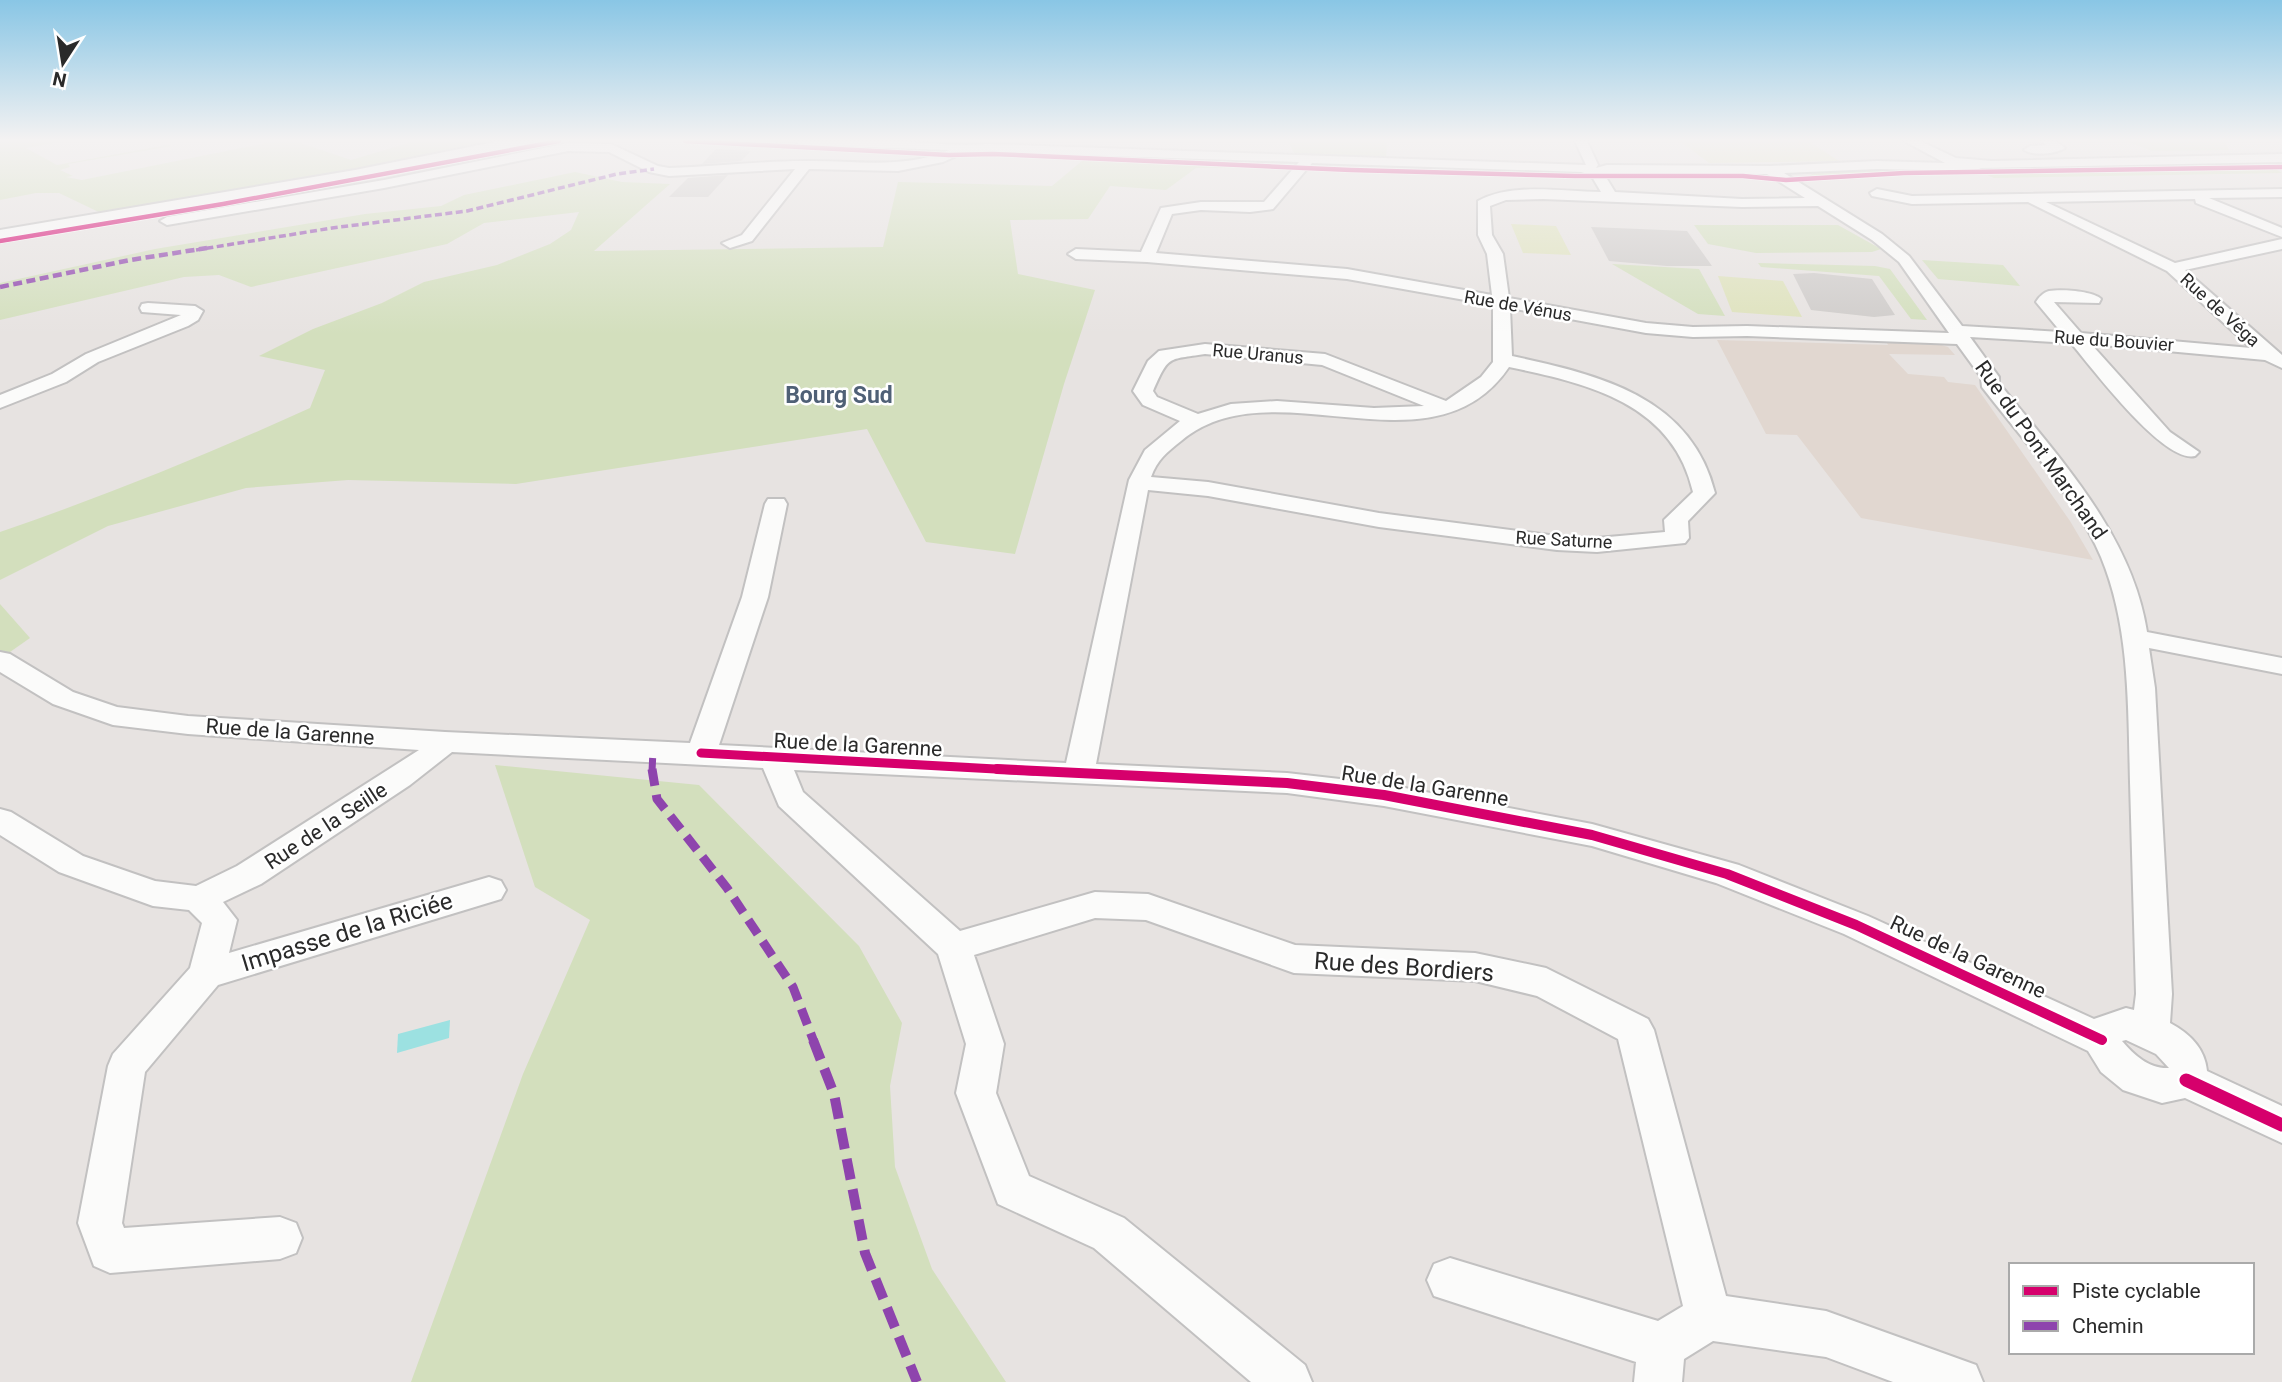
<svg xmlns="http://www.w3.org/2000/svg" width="2282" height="1382" font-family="Roboto,sans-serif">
<rect width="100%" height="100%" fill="#e7e3e1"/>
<!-- education -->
<path fill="#e1d7d0" d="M1717 340 1888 345 1886 341 1931 342 1948 347 1955 355 1889 354 1908 374 1944 377 1948 382 1975 385 2070 521 2093 560 1861 518 1797 435 1766 434Z"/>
<!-- green -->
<g fill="#d3dfbd">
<path d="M0 141H65L26 148 57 165 167 145 172 146 68 164 70 167 60 170 73 176 66 177 82 180 276 141H295L351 160 415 141H488L370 166 105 215 59 193H36L0 200Z"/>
<path d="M1288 141H1387L1386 159 1295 155Z"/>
<path d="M2126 141H2225L2229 150 2152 151Z"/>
<path d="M1083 160 1267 167 1196 168 1166 190 1110 186 1088 219 1010 220 1018 274 1095 290 1064 384 1015 554 926 542 867 429 516 484 348 480 246 488 108 526 0 580V532C105 496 209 454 310 408L325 370 259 356 313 329 382 303 424 282 497 265 550 244 571 230 579 212 484 223 447 244 251 287 219 275 184 277 0 320V283L155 249 365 214 441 206 464 195 575 172 622 182 670 184 594 251 883 247 898 182 1052 186Z"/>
<path d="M2213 163 2223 167 2009 171 2001 167Z"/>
<path d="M1935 168 1943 172 1806 178 1815 172 1813 170Z"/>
<path d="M2274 168 2282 173 1994 178 1987 175Z"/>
<path d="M1694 225H1838L1881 249 1872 252 1756 253 1708 244Z"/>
<path d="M1922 260 2003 265 2020 286 1938 279Z"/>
<path d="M1758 263 1875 266 1890 269 1927 320 1911 319 1879 276 1761 267Z"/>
<path d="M1612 264 1699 269 1725 316 1698 314Z"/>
<path d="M0 604 30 638 0 659Z"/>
<path d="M495 765 699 785 859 946 902 1023 890 1086 895 1167 932 1269 1006 1382H411L523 1074 590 920 535 887Z"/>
</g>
<!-- pitch -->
<g fill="#dee2bc">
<path d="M1680 141H1808L1839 161 1709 163Z"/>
<path d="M1511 224 1556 226 1571 255 1523 253Z"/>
<path d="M1718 276 1783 281 1802 317 1732 312Z"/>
</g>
<!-- water -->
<path fill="#9ce1e1" d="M450 1020 449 1038 397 1053 398 1034Z"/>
<!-- building -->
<g fill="#cfccca">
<path d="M716 149 751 151 741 161 702 164Z"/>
<path d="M728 175 708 197H669L688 178Z"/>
<path d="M1591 227 1687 231 1712 266H1667L1609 261Z"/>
<path d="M1814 273 1872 279 1895 315 1874 317 1811 310 1793 274Z"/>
</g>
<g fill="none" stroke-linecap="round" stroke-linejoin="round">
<!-- street casing -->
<g stroke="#c2c1c1" stroke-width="4">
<g id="street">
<path d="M794 141C833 141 872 140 910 142 937 143 961 147 987 144L1586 165 1575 141H1587L1598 165 1596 168 1607 165 1770 166 1877 161 1945 163 1904 141H1920L1956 158 1992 161 2282 154V162L1981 168 1975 171 1877 169 1784 173 1882 234 1909 256 1962 326 2061 332 2036 302C2039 297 2043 293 2049 291 2062 289 2093 291 2101 299L2099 303 2054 302 2081 333 2251 348 2167 271 2028 202 1912 204 1872 196 1870 193 1877 189 1912 196 2282 189V197L2209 198 2282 228V237L2196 203 2195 199 2046 202 2175 263 2282 239V249L2185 270 2282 355V368L2265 360 2091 344 2170 432 2199 452 2195 456C2164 464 2092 368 2071 343L1970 337 1999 377V383C2058 457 2132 534 2147 632L2282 658V674L2149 648 2155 688 2172 994 2170 1023C2189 1033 2205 1048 2207 1071L2282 1106V1143L2185 1098 2162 1103 2123 1090 2101 1072 2088 1051 1844 934 1716 883 1592 846 1384 806 1287 793 794 770 803 792 960 931 1095 892 1148 894 1295 945 1475 953 1546 968 1648 1019 1654 1030 1726 1296 1826 1311 1976 1365 1983 1382H1893L1826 1357 1713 1341 1684 1359 1682 1382H1634L1636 1362 1434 1296 1427 1280 1434 1264 1450 1258 1658 1321 1683 1306 1618 1039 1537 996 1475 981 1294 973 1146 920 1095 918 974 955 1004 1044 996 1093 1029 1176 1124 1218 1305 1365 1312 1382H1251L1094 1248 998 1204 956 1093 966 1044 938 954 779 806 763 768 452 752 410 785 261 884 223 902 237 920 229 953 489 877 501 881 506 890 501 899 218 985 145 1072 122 1223 124 1228 280 1217 296 1223 302 1238 296 1253 280 1259 110 1273 94 1266 78 1223 108 1066 113 1054 190 968 202 923 189 910 153 906 59 872 0 835V809L11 812 83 856 155 881 196 886 237 866 419 750 188 734 113 725 53 704 0 672V652L10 654 73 692 117 707 188 716 445 732 690 743 742 597 765 504 768 499H784L787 504 768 597 719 745 1066 763 1129 480 1145 450 1180 421 1143 405 1133 391 1148 361 1159 351 1205 344 1325 354 1446 401 1481 377 1493 362V305L1347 279 1147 262 1076 259 1068 254 1076 249 1141 252 1161 208 1201 202H1264L1299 162 987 152 961 154 943 162 898 171 809 169 752 241 730 248 722 243 742 235 795 169 669 176 649 172 609 152 568 151 384 188 167 225 160 221 167 217 384 180 568 143 611 144 658 166 669 168C714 167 759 161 805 161 854 160 902 170 949 150L800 145ZM1312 163 1581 172 1591 175 1601 192C1562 192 1513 182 1478 201V235L1487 254 1492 295 1347 269 1156 253 1172 214 1201 210 1250 212 1273 209ZM1607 173 1767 174 1805 198 1742 199 1615 192 1604 174ZM1543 199 1742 207 1818 206 1872 240 1899 262 1949 333 1747 326 1693 327 1646 323 1509 298 1503 254 1492 235 1490 206 1506 200ZM1510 308 1646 333 1693 337 1747 336 1957 344 1981 377 1982 387C2022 439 2075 496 2101 557 2130 627 2128 706 2130 782 2132 852 2134 923 2136 994L2134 1010 2126 1008 2094 1019 1868 916 1739 865 1592 824 1384 784 1287 773 1096 764 1148 490 1208 496 1379 527 1557 550 1597 552 1685 543 1689 538 1688 521 1715 493C1691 396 1599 375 1512 356ZM1205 354 1322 365 1424 406 1374 408 1277 401 1231 404 1198 414 1157 397 1153 391C1169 355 1167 360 1205 354ZM1509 367C1587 383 1673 403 1693 492L1664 520 1665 532 1597 538 1557 536 1379 513 1208 482 1151 477C1157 460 1167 452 1181 441 1273 363 1432 481 1509 367ZM2126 1040 2156 1054 2169 1068C2149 1069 2134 1055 2122 1041Z"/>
<path d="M2041 141H2056L2065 148C2056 154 2033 156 2024 150L2030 146 2046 145Z"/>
<path d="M148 303 195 306 203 311 198 320 188 326 98 362 66 382 0 408V395L52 374 86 354 181 315 142 312 140 308 142 304Z"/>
</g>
</g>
<!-- secondary casing -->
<g stroke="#c2c1c1" stroke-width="4">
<path id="secondary" d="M499 141H532L524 146 355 180 0 242V230L355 170Z"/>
</g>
<!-- street -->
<use href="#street" fill="#fbfbfa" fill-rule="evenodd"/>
<!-- secondary -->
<use href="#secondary" fill="#fbfbfa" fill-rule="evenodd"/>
<!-- quiet-far4 -->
<path stroke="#8e44ad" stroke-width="3.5" stroke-dasharray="7 3.5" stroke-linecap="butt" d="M196 250 332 228 467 211 617 174 654 169"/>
<!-- quiet-far3 -->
<path stroke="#8e44ad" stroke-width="4.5" stroke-dasharray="9 4.5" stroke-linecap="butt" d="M0 287 130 260 207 248"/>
<!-- quiet-far2 -->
<path stroke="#8e44ad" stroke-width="7" stroke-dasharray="13 7" stroke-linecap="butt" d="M652 771 653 751"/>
<!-- quiet-far1 -->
<path stroke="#8e44ad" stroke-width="9" stroke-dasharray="17 9" stroke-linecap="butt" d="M652 769 657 799 727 888 793 987 814 1042"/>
<!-- quiet -->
<path stroke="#8e44ad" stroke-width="10" stroke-dasharray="21 10" stroke-linecap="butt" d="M813 1040 834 1094 865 1253 917 1382"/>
<!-- cycleway-far3 casing -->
<g stroke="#fff" stroke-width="6">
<g id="cycleway-far3">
<path d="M685 141 949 155 993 154 1351 170 1575 176H1743L1786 180 1904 173 2282 167"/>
<path d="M0 241 223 204 559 141"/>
</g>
</g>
<!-- cycleway-far2 casing -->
<g stroke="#fff" stroke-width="13">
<path id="cycleway-far2" d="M701 753 1034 771"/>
</g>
<!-- cycleway-far1 casing -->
<g stroke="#fff" stroke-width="15">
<path id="cycleway-far1" d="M997 769 1287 783 1384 795 1592 835 1727 874 1856 925 2102 1040"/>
</g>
<!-- cycleway casing -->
<g stroke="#fff" stroke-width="18">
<path id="cycleway" d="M2186 1080 2282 1125"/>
</g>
<!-- cycleway-far3 -->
<use href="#cycleway-far3" stroke="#d6006c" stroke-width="4.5"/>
<!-- cycleway-far2 -->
<use href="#cycleway-far2" stroke="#d6006c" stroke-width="9"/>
<!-- cycleway-far1 -->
<use href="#cycleway-far1" stroke="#d6006c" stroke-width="10"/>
<!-- cycleway -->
<use href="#cycleway" stroke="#d6006c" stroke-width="13"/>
</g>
<!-- sky -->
<linearGradient id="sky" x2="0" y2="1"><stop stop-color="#89c6e5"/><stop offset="0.42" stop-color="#f4f2f2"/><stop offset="1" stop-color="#f4f2f2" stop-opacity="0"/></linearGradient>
<rect width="2282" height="334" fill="url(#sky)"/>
<g text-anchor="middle" stroke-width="5" stroke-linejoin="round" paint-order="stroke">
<!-- far-street labels -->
<g font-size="18" fill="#2a2a2a" stroke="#fff">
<text transform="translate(1518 306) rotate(10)" y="6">Rue de Vénus</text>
<text transform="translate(2220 310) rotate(42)" y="6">Rue de Véga</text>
<text transform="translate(2114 341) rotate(4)" y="6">Rue du Bouvier</text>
<text transform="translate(1258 354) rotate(5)" y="6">Rue Uranus</text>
<text transform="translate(1564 540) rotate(3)" y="6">Rue Saturne</text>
</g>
<!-- street labels -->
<g font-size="21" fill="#2a2a2a" stroke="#fff">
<text transform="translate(2041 450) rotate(55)" y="7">Rue du Pont Marchand</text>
<text transform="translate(290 732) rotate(4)" y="7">Rue de la Garenne</text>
<text transform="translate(858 745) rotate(3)" y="7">Rue de la Garenne</text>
<text transform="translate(1425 786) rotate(9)" y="7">Rue de la Garenne</text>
<text transform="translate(326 826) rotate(-33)" y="7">Rue de la Seille</text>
<text transform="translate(1968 957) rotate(25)" y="7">Rue de la Garenne</text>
</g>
<!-- far-district labels -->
<g font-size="23" font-weight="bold" fill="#4f6076" stroke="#fff">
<text x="839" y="403">Bourg Sud</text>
</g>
<!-- near-street labels -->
<g font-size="24" fill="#2a2a2a" stroke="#fff">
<text transform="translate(347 932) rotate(-17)" y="8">Impasse de la Riciée</text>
<text transform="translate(1404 967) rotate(4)" y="8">Rue des Bordiers</text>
</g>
</g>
<!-- legend -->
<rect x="2009" y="1263" width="245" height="91" fill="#ffffff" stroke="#aaaaaa" stroke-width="2"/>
<rect x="2023" y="1286" width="35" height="10" fill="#d6006c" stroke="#aaaaaa" stroke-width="2"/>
<text x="2072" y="1298" font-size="21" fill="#2a2a2a">Piste cyclable</text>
<rect x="2023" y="1321" width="35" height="10" fill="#8e44ad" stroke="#aaaaaa" stroke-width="2"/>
<text x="2072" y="1333" font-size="21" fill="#2a2a2a">Chemin</text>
<!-- north arrow -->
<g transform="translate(63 63) rotate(192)" stroke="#ffffff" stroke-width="5" paint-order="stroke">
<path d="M0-5L12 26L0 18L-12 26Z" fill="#2a2a2a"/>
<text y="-10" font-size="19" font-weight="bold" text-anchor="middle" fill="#2a2a2a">N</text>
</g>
</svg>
